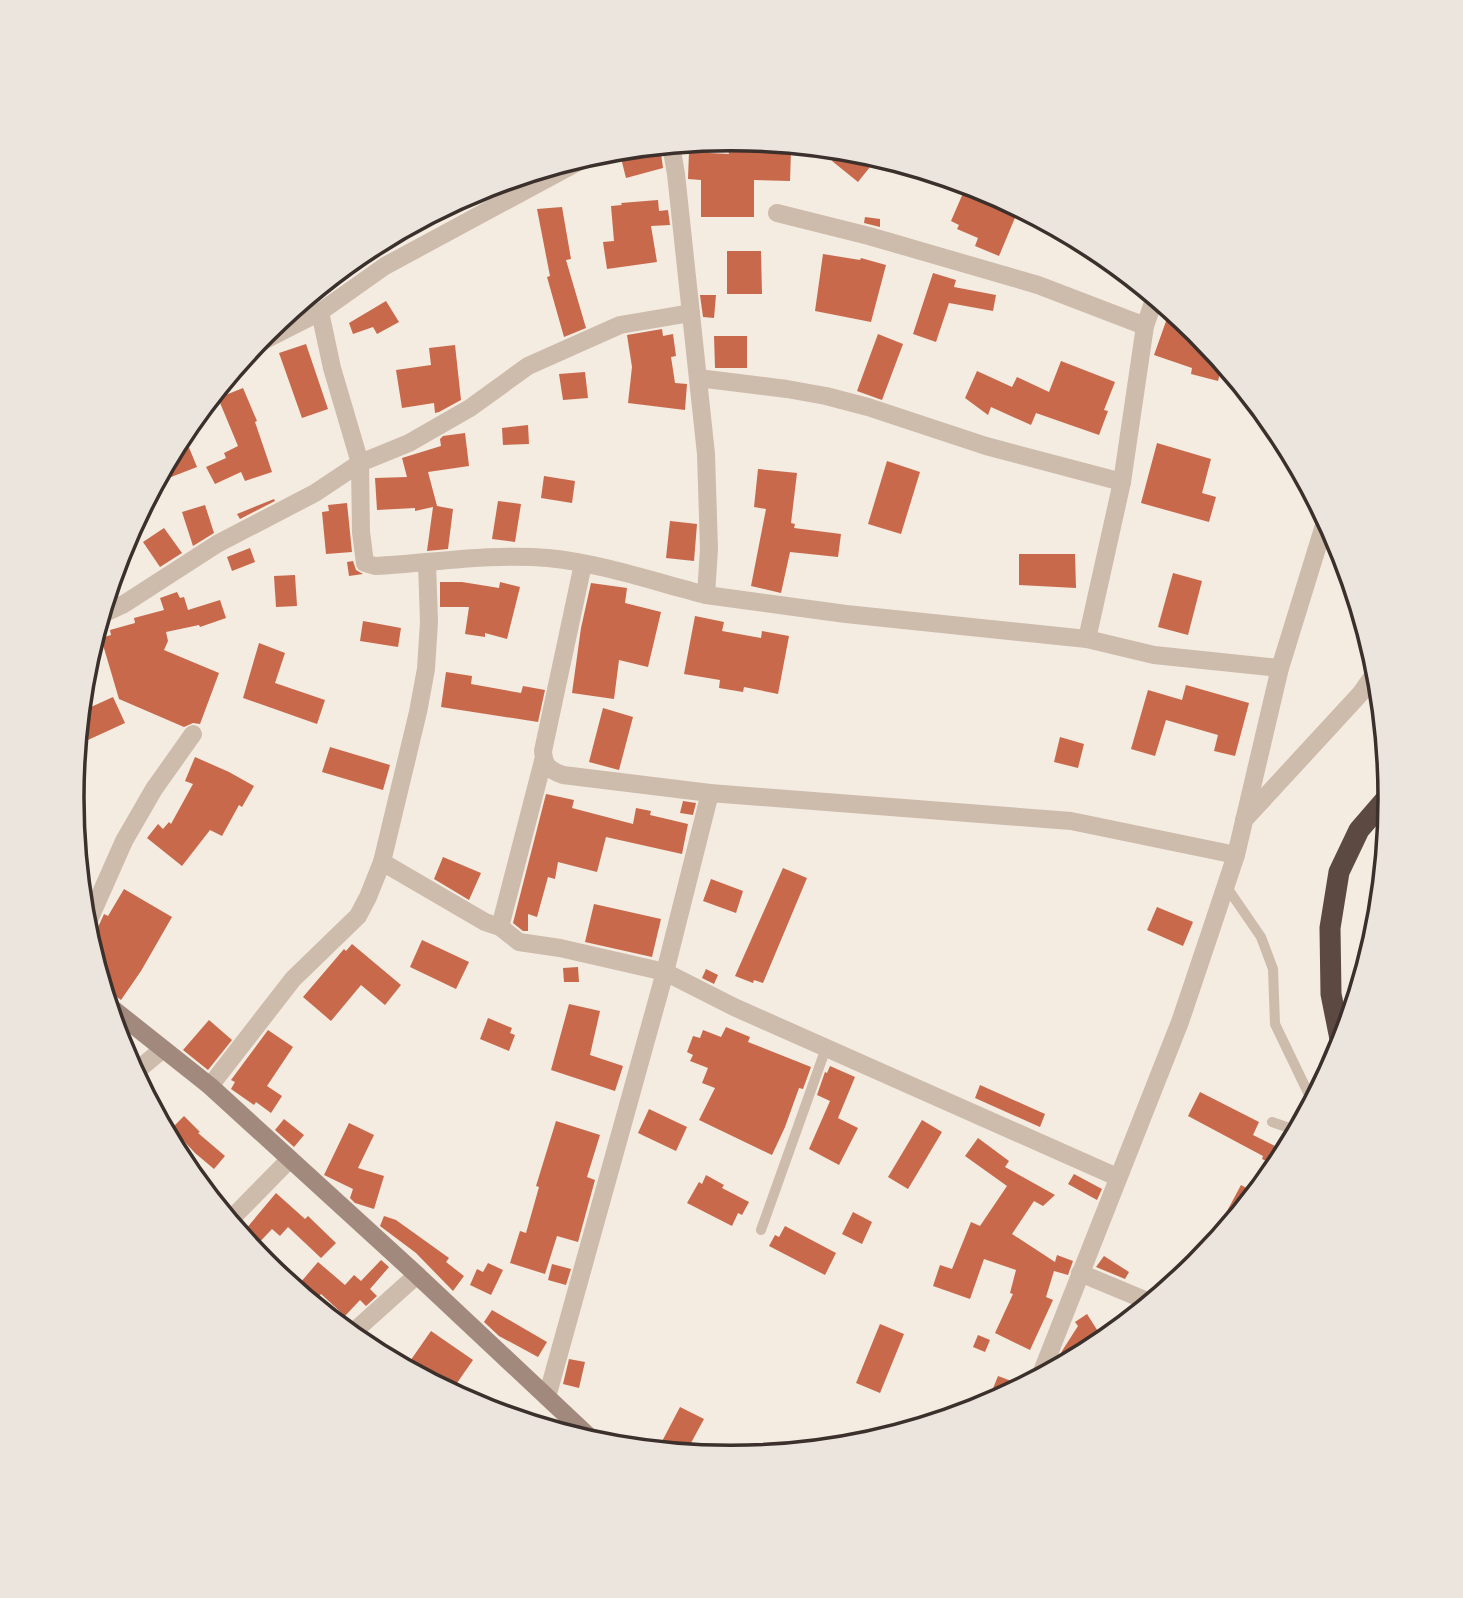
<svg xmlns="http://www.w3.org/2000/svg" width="1463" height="1598" font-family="'Open Sans',sans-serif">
<rect width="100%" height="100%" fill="#f4ebe1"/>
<!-- building -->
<g fill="#c8694b">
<path d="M660 146 663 168 626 178 619 150Z"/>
<path d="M728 150 791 151 790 181 754 180V217H701V180L688 179 689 152 729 154Z"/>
<path d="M841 150 861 152 878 157 858 182 832 161Z"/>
<path d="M967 184 984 190 1019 208 999 256 975 246 978 238 957 229 959 225 951 221Z"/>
<path d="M658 200 659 211 668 210 670 225 651 226 657 262 607 269 603 242 614 241 611 206 622 205 621 203Z"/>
<path d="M562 207 571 259 566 260 586 328 564 337 547 277 550 276 537 209Z"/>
<path d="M865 217 880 219V227L864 223Z"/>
<path d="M727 251H761L762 294H727Z"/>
<path d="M823 254 860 260 861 258 886 265 871 322 815 311Z"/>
<path d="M933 273 956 280 954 287 996 295 993 311 949 303 936 342 913 334Z"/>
<path d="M700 295H716L714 318 703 317Z"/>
<path d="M307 298 310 304 282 319 306 299Z"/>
<path d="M386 301 399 322 377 334 373 327 353 334 349 323Z"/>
<path d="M1170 310 1198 333 1223 362 1218 381 1191 374 1192 368 1154 355Z"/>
<path d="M662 329 663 336 673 334 676 356 671 357 675 383 687 384 685 410 628 403 632 367 627 335Z"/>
<path d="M878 334 903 344 882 400 857 391Z"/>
<path d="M714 336H747V368H715Z"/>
<path d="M306 344 328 409 302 418 279 353Z"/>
<path d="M455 345 461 400 439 412 435 413 434 403 402 408 396 370 431 365 429 348Z"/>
<path d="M1061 361 1115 382 1104 410 1108 411 1099 435 1036 413 1031 425 991 407 988 415 965 398 977 371 1012 387 1017 377 1049 392Z"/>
<path d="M585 372 588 398 563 400 559 374Z"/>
<path d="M243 388 257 421 255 422 272 472 245 481 241 472 215 484 206 467 226 458 224 453 238 446 218 398Z"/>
<path d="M528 425 529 444 503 445 502 428Z"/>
<path d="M183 433 197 467 166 479 162 471Z"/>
<path d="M465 433 469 466 428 472 437 506 453 509 448 549 427 551 433 507 415 511V508L377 510 375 478 407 477 402 458 441 446 440 439 443 436Z"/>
<path d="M1157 443 1211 459 1202 493 1216 497 1209 522 1141 503Z"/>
<path d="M887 461 920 472 901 534 868 524Z"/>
<path d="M758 469 797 473 791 523 795 524 794 528 841 534 838 557 790 552 781 593 751 586 766 509 754 507Z"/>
<path d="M544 476 575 481 572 503 541 498Z"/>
<path d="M274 499 275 501 240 519 237 514Z"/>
<path d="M498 501 521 504 515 542 492 539Z"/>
<path d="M347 503 352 552 326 554 322 512 329 511 328 505Z"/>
<path d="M205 505 214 533 193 546 182 512Z"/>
<path d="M670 521 697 524 694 561 666 558Z"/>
<path d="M164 528 182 553 160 567 143 542Z"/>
<path d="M250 548 255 562 232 571 227 557Z"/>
<path d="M1019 554H1075L1076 588 1019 585Z"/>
<path d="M353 561 356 570 363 574 349 576 347 562Z"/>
<path d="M1173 573 1202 581 1188 635 1158 627Z"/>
<path d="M295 575 297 606 276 607 274 576Z"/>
<path d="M440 582H462L499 588 500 582 520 587 507 639 485 633V637L465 634 469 607H440Z"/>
<path d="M591 583 627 588 625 603 661 612 648 667 619 660 614 699 572 693 581 628Z"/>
<path d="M177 592 180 598 184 597 188 610 220 600 226 618 200 627 199 625 166 632 168 641 164 650 219 673 200 724 193 723 184 727 119 699 101 638 111 635 110 630 135 623 134 618 164 610 160 598Z"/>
<path d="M695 616 724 622 722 631 761 638 762 631 789 636 778 694 744 687 743 692 719 688 720 680 684 674Z"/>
<path d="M363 621 401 628 398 647 360 641Z"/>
<path d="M259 643 285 653 275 683 325 700 317 724 243 698Z"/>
<path d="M446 672 472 676 471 684 521 693 523 686 545 690 538 722 441 707Z"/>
<path d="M1186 685 1249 703 1235 756 1214 751 1218 735 1166 720 1155 756 1131 749 1148 690 1182 700Z"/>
<path d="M113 697 125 723 77 745 80 712Z"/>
<path d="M603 708 633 717 619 770 589 762Z"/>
<path d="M1060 737 1084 744 1078 768 1054 762Z"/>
<path d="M330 747 390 765 383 790 322 772Z"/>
<path d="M195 757 229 772 254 786 242 807 239 805 222 836 210 830 182 866 147 838 158 824 163 829 169 822 171 824 193 784 185 781Z"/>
<path d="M546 794 574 800 572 808 633 824 636 808 651 811 650 815 688 824 682 854 606 837 597 872 558 862 555 879 548 877 537 917 528 914V931H523L513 923Z"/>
<path d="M683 801 696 803 693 815 680 813Z"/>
<path d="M443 857 481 873 469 900 434 879Z"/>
<path d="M783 868 807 878 763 983 754 980 753 983 735 976Z"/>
<path d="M711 879 743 891 736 913 703 901Z"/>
<path d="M124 889 172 917 141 971 121 1000 102 986 88 940 95 934 104 914 108 916Z"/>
<path d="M594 904 661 919 652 957 585 942Z"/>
<path d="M1157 907 1193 922 1183 946 1147 930Z"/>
<path d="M422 940 469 962 456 989 410 967Z"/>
<path d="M352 944 401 985 385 1005 361 985 331 1021 303 997 344 949 346 951Z"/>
<path d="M578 967 579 982H564L563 968Z"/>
<path d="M706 969 718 975 714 984 702 978Z"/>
<path d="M569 1004 600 1011 590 1055 623 1066 615 1091 551 1070Z"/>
<path d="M488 1018 512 1028 510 1033 515 1035 509 1051 480 1039Z"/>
<path d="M209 1020 232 1040 208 1070 183 1050Z"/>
<path d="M726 1027 750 1037 748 1042 811 1067 803 1089 799 1088 785 1127 772 1155 699 1120 715 1088 702 1083 708 1068 690 1061 693 1055 687 1052 693 1036 700 1038 703 1030 721 1037Z"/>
<path d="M268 1030 293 1047 267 1086 282 1096 271 1113 256 1102 254 1105 231 1089 235 1082 231 1080Z"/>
<path d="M830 1066 855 1077 838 1118 858 1128 839 1165 809 1149 830 1101 817 1095 825 1072 827 1073Z"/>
<path d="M980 1085 1045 1114 1040 1127 975 1098Z"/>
<path d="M1200 1092 1259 1122 1253 1135 1287 1152 1279 1167 1262 1159 1263 1156 1188 1116Z"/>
<path d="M649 1109 687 1127 676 1151 638 1133Z"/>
<path d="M184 1116 200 1132 198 1133 225 1156 214 1169 195 1153 172 1128Z"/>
<path d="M284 1119 304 1135 294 1147 275 1130Z"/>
<path d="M922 1120 942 1132 908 1189 888 1177Z"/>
<path d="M556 1121 600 1135 587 1177 595 1180 578 1242 557 1236 545 1274 510 1263 520 1231 526 1233 539 1187 536 1186Z"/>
<path d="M349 1123 374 1135 358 1168 384 1176 374 1209 355 1203 350 1198 353 1189 324 1175Z"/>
<path d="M978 1138 1009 1161 1005 1167 1055 1195 1043 1206 1034 1201 1012 1234 1055 1262 1057 1255 1073 1261 1068 1275 1054 1271 1046 1297 1053 1300 1030 1350 995 1333 1013 1294 1010 1293 1016 1270 984 1259 970 1299 933 1286 940 1265 952 1269 971 1222 980 1226 1007 1186 965 1156Z"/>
<path d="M1074 1174 1102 1189 1097 1200 1068 1184Z"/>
<path d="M706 1175 724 1185 722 1188 749 1202 742 1215 738 1213 732 1226 687 1203 699 1182 702 1184Z"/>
<path d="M1241 1185 1257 1194 1237 1218 1226 1213Z"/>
<path d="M276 1193 305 1219 308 1216 336 1243 321 1258 288 1227 280 1236 272 1229 252 1250 240 1236Z"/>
<path d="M853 1212 872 1222 862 1244 842 1234Z"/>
<path d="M384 1216 396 1220 449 1258 446 1262 464 1276 453 1291 416 1253 380 1226Z"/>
<path d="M785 1226 836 1253 825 1275 769 1246 775 1235 779 1237Z"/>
<path d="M1104 1256 1129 1272 1125 1279 1096 1267Z"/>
<path d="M381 1260 389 1267 370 1289 377 1296 366 1306 360 1300 345 1316 321 1294 312 1304 294 1290 318 1262 345 1285 354 1275 361 1281Z"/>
<path d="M488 1263 503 1270 491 1295 470 1285 477 1269 483 1272Z"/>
<path d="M552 1264 571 1269 566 1285 548 1280Z"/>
<path d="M492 1310 547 1342 538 1357 499 1336 484 1322Z"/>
<path d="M1087 1314 1099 1333 1083 1343 1090 1347 1086 1354 1054 1371 1062 1351 1078 1326 1075 1322Z"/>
<path d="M880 1324 904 1334 880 1393 856 1383Z"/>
<path d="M431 1331 473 1360 450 1393 408 1364Z"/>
<path d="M978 1335 990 1340 985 1352 973 1347Z"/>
<path d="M569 1359 585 1362 579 1388 563 1384Z"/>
<path d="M998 1376 1014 1382 1009 1395 985 1408Z"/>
<path d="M680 1407 704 1419 685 1454 657 1451Z"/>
</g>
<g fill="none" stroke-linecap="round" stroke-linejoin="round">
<!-- lane -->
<g stroke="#cdbbac" stroke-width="10">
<path d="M1226 886 1261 937 1273 969 1275 1024 1313 1103"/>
<path d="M1272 1122 1298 1131"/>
<path d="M761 1230 826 1048"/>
</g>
<!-- street -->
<g stroke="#cdbbac" stroke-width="18">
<path d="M671 145 676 174 706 454 709 549 706 595 846 614 1087 639 1154 655 1280 668"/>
<path d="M777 213 869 236 1038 285 1145 326"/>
<path d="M320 312 332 368 360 463 361 532 365 563 375 566C432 563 491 553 548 558 600 563 655 582 706 595"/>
<path d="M255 345 320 312 385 266 589 156"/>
<path d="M698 378 787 389 826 396 868 407 986 446 1122 482"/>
<path d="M583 564 543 751C544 766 549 770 563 775L710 793"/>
<path d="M103 610 109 611 124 604 217 544 315 493 360 463 409 443 470 408 528 366 620 325 691 313"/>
<path d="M1087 639 1122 482 1145 326 1155 297"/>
<path d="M1244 820 1361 693 1378 669"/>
<path d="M382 862 485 922 500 927 519 942 560 948 665 972 734 1007 1117 1177"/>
<path d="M500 927 543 761"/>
<path d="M85 929 124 841 154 789 193 734"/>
<path d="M134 1073 163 1049"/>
<path d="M210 1086 293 979 358 916 368 897 382 862 418 712 426 669 429 622 427 563"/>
<path d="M229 1221 290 1159"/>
<path d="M1080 1273 1152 1303"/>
<path d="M350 1335 417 1275"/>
<path d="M1039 1379 1180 1022 1210 933 1236 855 1280 668 1326 519"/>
<path d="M547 1397 665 972 710 793 1071 821 1236 855"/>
</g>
<!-- secondary -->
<path stroke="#a18a7d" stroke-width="18" d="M108 1005 210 1086 417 1275 598 1445"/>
<!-- highway -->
<path stroke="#5c4a42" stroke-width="21" d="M1342 1049 1331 994 1330 928 1339 872 1359 830 1391 793"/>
</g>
<!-- crop -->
<path d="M0 0H1463V1598H0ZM84 798a647 647 0 1 1 1294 0a647 647 0 1 1-1294 0Z" fill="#ece5de" fill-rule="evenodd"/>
<path fill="none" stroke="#3b302b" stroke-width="3.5" d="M84 798a647 647 0 1 1 1294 0a647 647 0 1 1-1294 0Z"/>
</svg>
